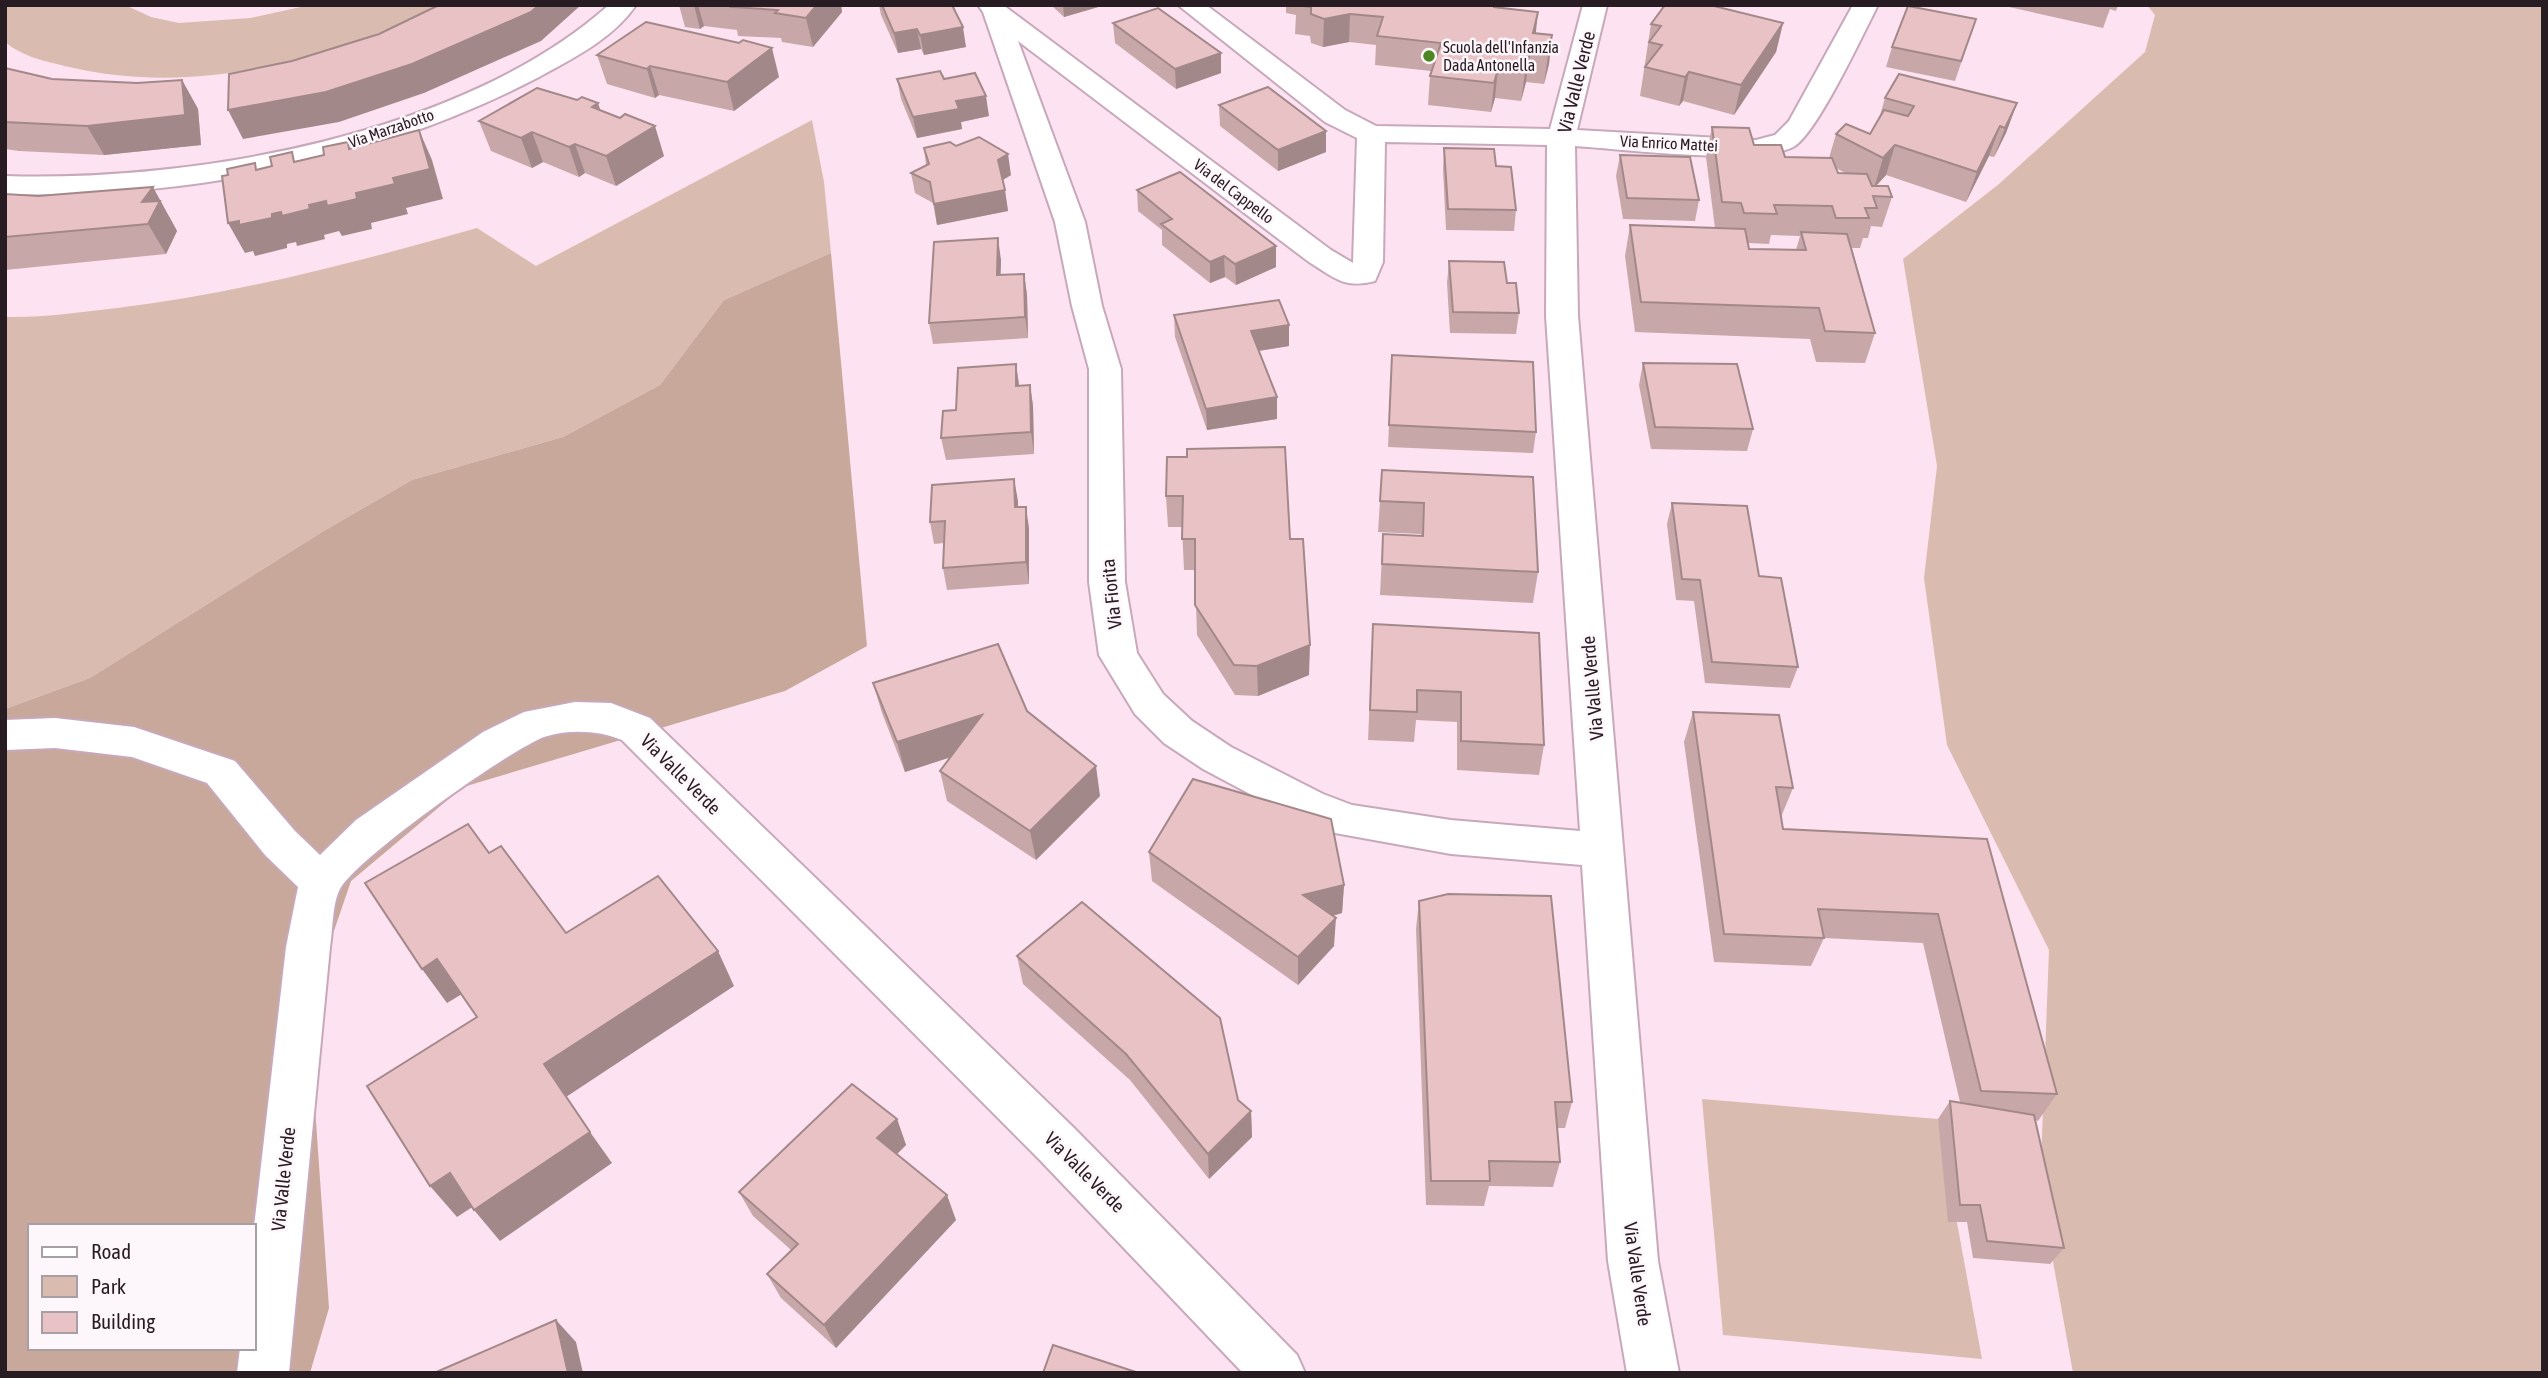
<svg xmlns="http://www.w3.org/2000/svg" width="2548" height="1378" font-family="'Asap Condensed',sans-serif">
<rect width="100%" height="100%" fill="#fde2f2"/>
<!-- green -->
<g fill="#dabbaf">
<path d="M5 5H125L151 17 179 23 250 18 310 5H443C327 60 198 97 69 67 45 61 25 58 5 42Z"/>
<path d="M2147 5H2543V1373H2073L2040 1189 2049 950 1947 745 1924 578 1937 466 1903 259 1999 184 2145 52 2155 15Z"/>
<path d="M812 120 824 182 831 253 724 300 660 385 563 437 412 480 322 532 90 678 5 709V317C43 318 80 312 117 308 240 293 358 262 477 228L536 266Z"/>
<path d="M1702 1099 1938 1119 1982 1359 1723 1335Z"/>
</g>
<!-- forest -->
<path fill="#c7a89b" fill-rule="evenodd" d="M831 253 867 646 785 691 463 787 351 881 308 1007 329 1308 310 1373H5V709L90 678 322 532 412 480 563 437 660 385 724 300ZM30 1226H254V1348H30Z"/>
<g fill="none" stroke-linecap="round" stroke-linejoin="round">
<!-- minor casing -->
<g stroke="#c8a8bb" stroke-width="4">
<g id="minor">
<path d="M609 5H636C614 38 572 59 539 77 376 162 188 199 5 194V176C195 182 463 135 609 5Z"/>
<path d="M978 5H1003L1331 250 1353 263 1357 138 1325 122 1178 5H1206L1345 110 1376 126 1550 129 1583 5H1607L1577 130 1756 140 1775 135 1789 121 1853 5H1878C1864 32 1816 136 1793 147 1756 166 1622 149 1575 146L1578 316 1658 1261 1679 1373H1627L1608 1261 1582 865 1451 854 1335 833 1295 818 1203 769 1164 743 1135 714 1099 655 1089 582V369L1072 306 1055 222 983 12ZM1018 41 1309 262C1335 278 1344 289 1375 281L1383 262 1385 142 1547 145 1546 316 1580 831 1451 820 1352 805 1323 794 1231 747 1192 721 1163 694 1137 653 1125 582 1121 369 1102 306 1085 222Z"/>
<path d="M575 702 611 703 650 718 1074 1128 1297 1355 1305 1373H1243L1040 1160 622 740C599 730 568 729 544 737 508 751 357 858 340 889 332 904 333 931 330 947L289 1373H237L240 1348H254V1227L286 947 298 887 265 855 207 783 132 757 55 748 5 750V720L55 718 134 727 235 761 295 831 320 855 356 820 483 732 524 712Z"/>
</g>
</g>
<!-- minor -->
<use href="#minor" fill="#fff" fill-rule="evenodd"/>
</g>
<!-- wall -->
<g fill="#c8a7a9" fill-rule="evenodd">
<path d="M679 5H841L842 12 813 47 782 42 781 38 738 36 737 30 704 26 700 29 685 27Z"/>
<path d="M879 5H952L966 47 924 55 921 49 898 53 881 15Z"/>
<path d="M1051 5H1105L1064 17Z"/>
<path d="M1286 5H1497V8L1536 33 1552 35 1549 64 1544 84 1526 82 1521 101 1495 98 1491 112 1428 105 1430 76 1431 71 1375 65 1376 45 1349 42 1323 47 1311 43 1310 36 1295 34 1296 15 1286 13Z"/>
<path d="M2000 5H2118L2116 11 2110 9 2103 28Z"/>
<path d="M1976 19 1955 81 1886 67 1892 47Z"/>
<path d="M1113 23 1221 73 1176 89 1115 43Z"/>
<path d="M1783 23 1776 52 1734 115 1683 101 1679 106 1640 96 1651 24Z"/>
<path d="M597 55 779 77 734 111 659 95 655 98 607 84Z"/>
<path d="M5 68 52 79 137 83 182 80 198 109 201 145 104 155 19 151 5 149Z"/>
<path d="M897 79H944L989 116 961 122 962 129 917 138 901 99Z"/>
<path d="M1885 98 2017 103 2006 133 1994 157 1989 156 1966 202 1886 175 1876 186 1892 197 1882 227 1871 226 1868 238H1863L1860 248H1852L1875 333 1865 363 1816 362 1810 339 1635 332 1625 256 1630 225 1715 228 1706 157 1712 127 1785 157 1829 158 1836 134H1870L1879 119ZM1836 168 1847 174 1838 173ZM1771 235 1800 236 1796 250 1749 249 1748 243 1769 244Z"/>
<path d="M1219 105 1326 131V152L1278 171 1220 126Z"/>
<path d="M601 110 664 156 616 186 585 173 579 177 543 162 532 168 491 151 479 121Z"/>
<path d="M956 146 1011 175 1003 180 1008 211 937 225 933 203 915 193 911 173 926 165 924 148Z"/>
<path d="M1444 148 1496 166 1516 210 1514 231 1446 230 1443 169Z"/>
<path d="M1620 155 1699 200 1695 221 1623 219 1616 176Z"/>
<path d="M1137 190 1276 246V267L1236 285 1225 277 1210 283 1162 245V230L1138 211Z"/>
<path d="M5 194 170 217V218L177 231 166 254 5 270Z"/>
<path d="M1001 260 1000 275 1024 274 1027 295 1028 338 933 344 929 323Z"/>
<path d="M1449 261 1507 283 1519 313 1516 334 1450 333 1447 283Z"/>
<path d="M1174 315 1289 346 1259 351 1277 397V419L1207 430 1175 337Z"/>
<path d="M1643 363 1753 429 1747 451 1651 449 1639 385Z"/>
<path d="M1016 364 1019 385H1030L1033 406 1034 454 946 460 941 438 956 410Z"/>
<path d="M1391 377 1536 432 1533 453 1388 447Z"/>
<path d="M1167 457 1290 539 1309 675 1258 696 1235 695 1197 635 1195 570H1184L1182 527H1168L1166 496Z"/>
<path d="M1382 470 1538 572 1533 603 1380 595 1383 534 1421 536V534L1378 532Z"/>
<path d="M1014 479 1018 507 1029 528V584L947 590 943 568 944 543 934 544 930 522Z"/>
<path d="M1672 503 1759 576 1798 667 1790 688 1705 683 1694 601 1676 600 1667 524Z"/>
<path d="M1373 624 1544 745 1539 775 1457 770V722L1416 720 1414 742 1368 740Z"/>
<path d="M873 683 1027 711 1100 796 1036 860 947 801 940 771 951 757 905 772 882 713Z"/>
<path d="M1693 712 1793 788 1781 817 1783 829 1987 839 2057 1094 2038 1121 2035 1120 2064 1248 2050 1264 1973 1258 1967 1222H1948L1938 1119 1950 1101 1960 1102 1923 943 1824 938 1811 966 1714 962 1684 742Z"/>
<path d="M1149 852 1344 885 1342 913 1333 916 1334 946 1298 985 1152 881Z"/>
<path d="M1419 901 1572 1102 1565 1128H1557L1560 1162 1553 1187 1489 1186 1484 1206 1426 1205 1416 929Z"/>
<path d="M1017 956 1238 1100 1251 1111 1252 1137 1209 1179 1130 1080 1023 984Z"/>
<path d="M897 1119 906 1145 897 1154 956 1220 836 1348 781 1298 767 1274 791 1250 753 1216 739 1192Z"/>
</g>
<!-- shaded-wall -->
<g fill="#a3888a">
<path d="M539 5H581L541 41 424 93 339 122 243 139 228 110Z"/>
<path d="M694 5H698L704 26 700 29Z"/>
<path d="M817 5H841L842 12 813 47 806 18Z"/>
<path d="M1063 5H1105L1064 17Z"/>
<path d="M1538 12 1535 41 1533 33Z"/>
<path d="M1350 14 1349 42 1323 47 1324 19Z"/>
<path d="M1783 23 1776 52 1734 115 1741 85Z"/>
<path d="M963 27 966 47 924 55 920 35Z"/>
<path d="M917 29 921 49 898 53 894 33Z"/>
<path d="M1552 35 1549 64 1544 84 1548 55Z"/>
<path d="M772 48 779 77 734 111 727 82Z"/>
<path d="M1221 53V73L1176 89 1175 69Z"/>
<path d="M1530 53 1526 82 1521 101 1525 72Z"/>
<path d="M650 66 659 95 655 98 647 69Z"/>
<path d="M1498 69 1495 98 1491 112 1494 83Z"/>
<path d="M1689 72 1683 101 1679 106 1685 77Z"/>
<path d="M182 80 198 109 201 145 104 155 87 126Z"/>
<path d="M986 96 989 116 961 122 962 129 917 138 913 117 956 101Z"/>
<path d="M598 103 608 133 592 107Z"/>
<path d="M2017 103 2006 133 1994 157 2005 128Z"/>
<path d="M655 126 664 156 616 186 606 156Z"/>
<path d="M2000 126 1989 156 1966 202 1977 172Z"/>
<path d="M419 130 432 160 443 199 406 208 408 214 371 223 372 229 342 236 339 231 324 235 325 239 297 246 296 242 287 244V248L255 256 253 251 245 253 228 223 272 214 356 193 393 178Z"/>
<path d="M1326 131V152L1278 171V150Z"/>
<path d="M532 132 543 162 532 168 521 138Z"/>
<path d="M575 144 585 173 579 177 569 147Z"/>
<path d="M1895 145 1886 175 1874 188 1883 158Z"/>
<path d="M1008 154 1011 175 1001 181 998 160Z"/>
<path d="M153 187 177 231 166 254 148 224 142 202Z"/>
<path d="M1005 190 1008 211 937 225 934 204Z"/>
<path d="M998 238 1001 260 1000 297 997 275Z"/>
<path d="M1276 246V267L1236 285 1235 264Z"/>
<path d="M1224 256 1225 277 1210 283V262Z"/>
<path d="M1024 274 1027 295 1028 338 1025 317Z"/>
<path d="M1289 325V346L1251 352V331Z"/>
<path d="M1016 364 1019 385 1016 386Z"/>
<path d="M1030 385 1033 406 1034 454 1031 432Z"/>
<path d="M1277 397V419L1207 430 1206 409Z"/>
<path d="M1014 479 1018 501V529L1015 507Z"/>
<path d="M1026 507 1029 528V584L1026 562Z"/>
<path d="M1310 645 1309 675 1258 696 1257 666Z"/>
<path d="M982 715 988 745 905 772 897 742Z"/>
<path d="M1096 766 1100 796 1036 860 1030 831Z"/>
<path d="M1344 885 1342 913 1302 924 1303 895Z"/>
<path d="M1336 918 1334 946 1298 985V957Z"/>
<path d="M718 951 734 986 566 1097 544 1064Z"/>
<path d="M437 959 462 994 447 1003 422 969Z"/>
<path d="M1251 1111 1252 1137 1209 1179 1208 1154Z"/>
<path d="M897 1119 906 1145 887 1164 877 1138Z"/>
<path d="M590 1132 612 1163 500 1241 474 1210Z"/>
<path d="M450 1173 477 1204 457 1217 430 1186Z"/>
<path d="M947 1195 956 1220 836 1348 824 1325Z"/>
<path d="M556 1320 576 1342 583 1373H568Z"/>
</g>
<!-- building -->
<g fill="#e9c2c5" stroke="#a3888a" stroke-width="2">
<path d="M439 5H539L531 12 412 64 326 92 228 110 229 74 292 61 379 34Z"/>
<path d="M733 5H817L806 18 775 13 778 10 731 7Z"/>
<path d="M882 5H952L963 27 920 35 917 29 894 33Z"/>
<path d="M1296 5H1494V7L1538 12 1533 33 1552 35 1548 55 1530 53 1525 72 1498 69 1494 83 1430 76 1441 43 1377 36 1383 17 1350 14 1324 19 1311 14V7Z"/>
<path d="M1665 5H1710L1783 23 1741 85 1689 72 1685 77 1645 67 1662 45 1649 42 1661 26 1651 24Z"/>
<path d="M1908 6 1976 19 1961 61 1892 47Z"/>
<path d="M1158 8 1221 53 1175 69 1113 23Z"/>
<path d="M646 22 739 43 743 40 772 48 727 82 650 66 647 69 597 55Z"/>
<path d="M5 68 52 79 137 83 182 80 185 115 87 126 5 122Z"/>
<path d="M940 71 944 79 975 73 986 96 956 101 959 109 913 117 897 79Z"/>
<path d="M1899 74 2017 103 2005 128 2000 126 1977 172 1895 145 1883 158 1836 134 1846 124 1870 134 1884 110 1908 116 1914 106 1885 98Z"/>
<path d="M1268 87 1326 131 1278 150 1219 105Z"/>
<path d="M537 88 577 100 582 97 598 103 592 107 620 118 625 114 655 126 606 156 575 144 569 147 532 132 521 138 479 121Z"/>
<path d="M1712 127 1749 128 1754 145H1781L1785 157 1832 158 1838 173 1867 174 1872 186H1888L1892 197 1873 196 1877 208H1865L1869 218H1836L1832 206 1774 205 1777 214 1744 213 1741 203 1722 202Z"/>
<path d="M419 130 430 169 393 178 395 184 356 193 357 199 327 206 326 201 309 205 310 209 282 216 281 212 272 214V218L239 225V221L228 223 222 176 228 175 227 169 255 163 256 170 272 166 270 157 292 152 294 162 324 155 323 147 348 142 349 149Z"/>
<path d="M979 137 1008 154 998 160 1005 190 934 204 930 182 911 173 929 164 924 148 950 142 956 146Z"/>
<path d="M1444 148 1494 149 1496 166 1511 167 1516 210 1448 209Z"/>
<path d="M1620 155 1690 157 1699 200 1627 198Z"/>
<path d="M1180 172 1276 246 1235 264 1224 256 1210 262 1161 224 1172 219 1137 190Z"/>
<path d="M153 187 142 202 160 201 148 224 5 237V194L38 196Z"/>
<path d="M1630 225 1745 229 1749 249 1806 250 1801 232 1847 234 1875 333 1825 331 1819 308 1641 302Z"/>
<path d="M998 238 997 275 1024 274 1025 317 929 323 934 242Z"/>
<path d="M1449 261 1504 262 1507 283H1516L1519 313 1453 312Z"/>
<path d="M1279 300 1289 325 1251 331 1277 397 1206 409 1174 315Z"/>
<path d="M1392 355 1533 362 1536 432 1389 425Z"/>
<path d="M1643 363 1737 364 1753 429 1655 427Z"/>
<path d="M1016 364V386L1030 385 1031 432 941 438 943 411 956 410 958 368Z"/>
<path d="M1285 447 1290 539H1303L1310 645 1257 666 1234 665 1195 605V539H1182L1183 496H1166L1167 457H1187V449Z"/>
<path d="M1382 470 1533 477 1538 572 1382 564 1383 534 1423 536 1424 503 1380 501Z"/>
<path d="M1014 479 1015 507H1026V562L943 568 945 521 930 522 932 485Z"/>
<path d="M1672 503 1747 506 1759 576 1781 578 1798 667 1712 662 1700 580 1682 579Z"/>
<path d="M1373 624 1539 633 1544 745 1461 741V692L1417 690V712L1370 710Z"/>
<path d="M998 644 1027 711 1096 766 1030 831 940 771 982 715 897 742 873 683Z"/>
<path d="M1693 712 1779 715 1793 788 1776 787 1783 829 1987 839 2057 1094 1981 1091 1938 914 1818 909 1824 938 1724 934Z"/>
<path d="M1193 779 1331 819 1344 885 1303 895 1336 918 1298 957 1149 852Z"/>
<path d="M468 824 489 853 501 846 566 933 658 876 718 951 544 1064 590 1132 474 1210 450 1173 430 1186 367 1086 477 1017 437 959 422 969 365 883Z"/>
<path d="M1448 894 1551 896 1572 1102H1555L1560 1162 1489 1161 1490 1181H1431L1419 901Z"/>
<path d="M1082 902 1220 1018 1238 1100 1251 1111 1208 1154 1126 1054 1017 956Z"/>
<path d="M852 1084 897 1119 877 1138 947 1195 824 1325 767 1274 798 1244 739 1192Z"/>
<path d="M1950 1101 2034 1115 2064 1248 1987 1241 1980 1205H1960Z"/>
<path d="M556 1320 568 1373H434Z"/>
<path d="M1053 1345 1139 1373H1043Z"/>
</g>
<!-- markers -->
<circle fill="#4c8724" stroke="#fdf6fa" stroke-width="2.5" cx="1429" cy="56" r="7"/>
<g text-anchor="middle" stroke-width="5" stroke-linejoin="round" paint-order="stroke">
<!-- far-poi labels -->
<g font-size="16" fill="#281c23" stroke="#fdf6fa" text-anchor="start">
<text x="1443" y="53">Scuola dell'Infanzia<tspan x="1443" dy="18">Dada Antonella</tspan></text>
</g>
<!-- far-street labels -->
<g font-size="16" fill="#281c23" stroke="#fdf6fa">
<text transform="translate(391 128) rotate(-19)" y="6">Via Marzabotto</text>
<text transform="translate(1669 143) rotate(3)" y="6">Via Enrico Mattei</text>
<text transform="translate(1234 191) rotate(37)" y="6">Via del Cappello</text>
</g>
<!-- street labels -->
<g font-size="19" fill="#281c23" stroke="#fdf6fa">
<text transform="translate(1576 82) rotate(-76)" y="7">Via Valle Verde</text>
<text transform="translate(1111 594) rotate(-96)" y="7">Via Fiorita</text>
<text transform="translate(1592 688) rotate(-95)" y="7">Via Valle Verde</text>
<text transform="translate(681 774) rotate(45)" y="7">Via Valle Verde</text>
<text transform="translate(1085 1172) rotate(45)" y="7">Via Valle Verde</text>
<text transform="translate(283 1179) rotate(-84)" y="7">Via Valle Verde</text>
<text transform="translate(1638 1274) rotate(82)" y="7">Via Valle Verde</text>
</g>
</g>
<!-- border -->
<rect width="2548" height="1378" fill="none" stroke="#281c23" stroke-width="14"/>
<!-- legend -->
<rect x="28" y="1224" width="228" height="126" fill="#fdf6fa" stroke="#a89fa4" stroke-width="2"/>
<rect x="42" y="1247" width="35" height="10" fill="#ffffff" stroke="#a89fa4" stroke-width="2"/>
<text x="91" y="1259" font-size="21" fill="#281c23">Road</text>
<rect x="42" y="1276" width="35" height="21" fill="#dabbaf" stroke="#a89fa4" stroke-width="2"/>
<text x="91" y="1294" font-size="21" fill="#281c23">Park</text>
<rect x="42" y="1312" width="35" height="21" fill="#e9c2c5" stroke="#a89fa4" stroke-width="2"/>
<text x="91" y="1329" font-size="21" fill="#281c23">Building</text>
</svg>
